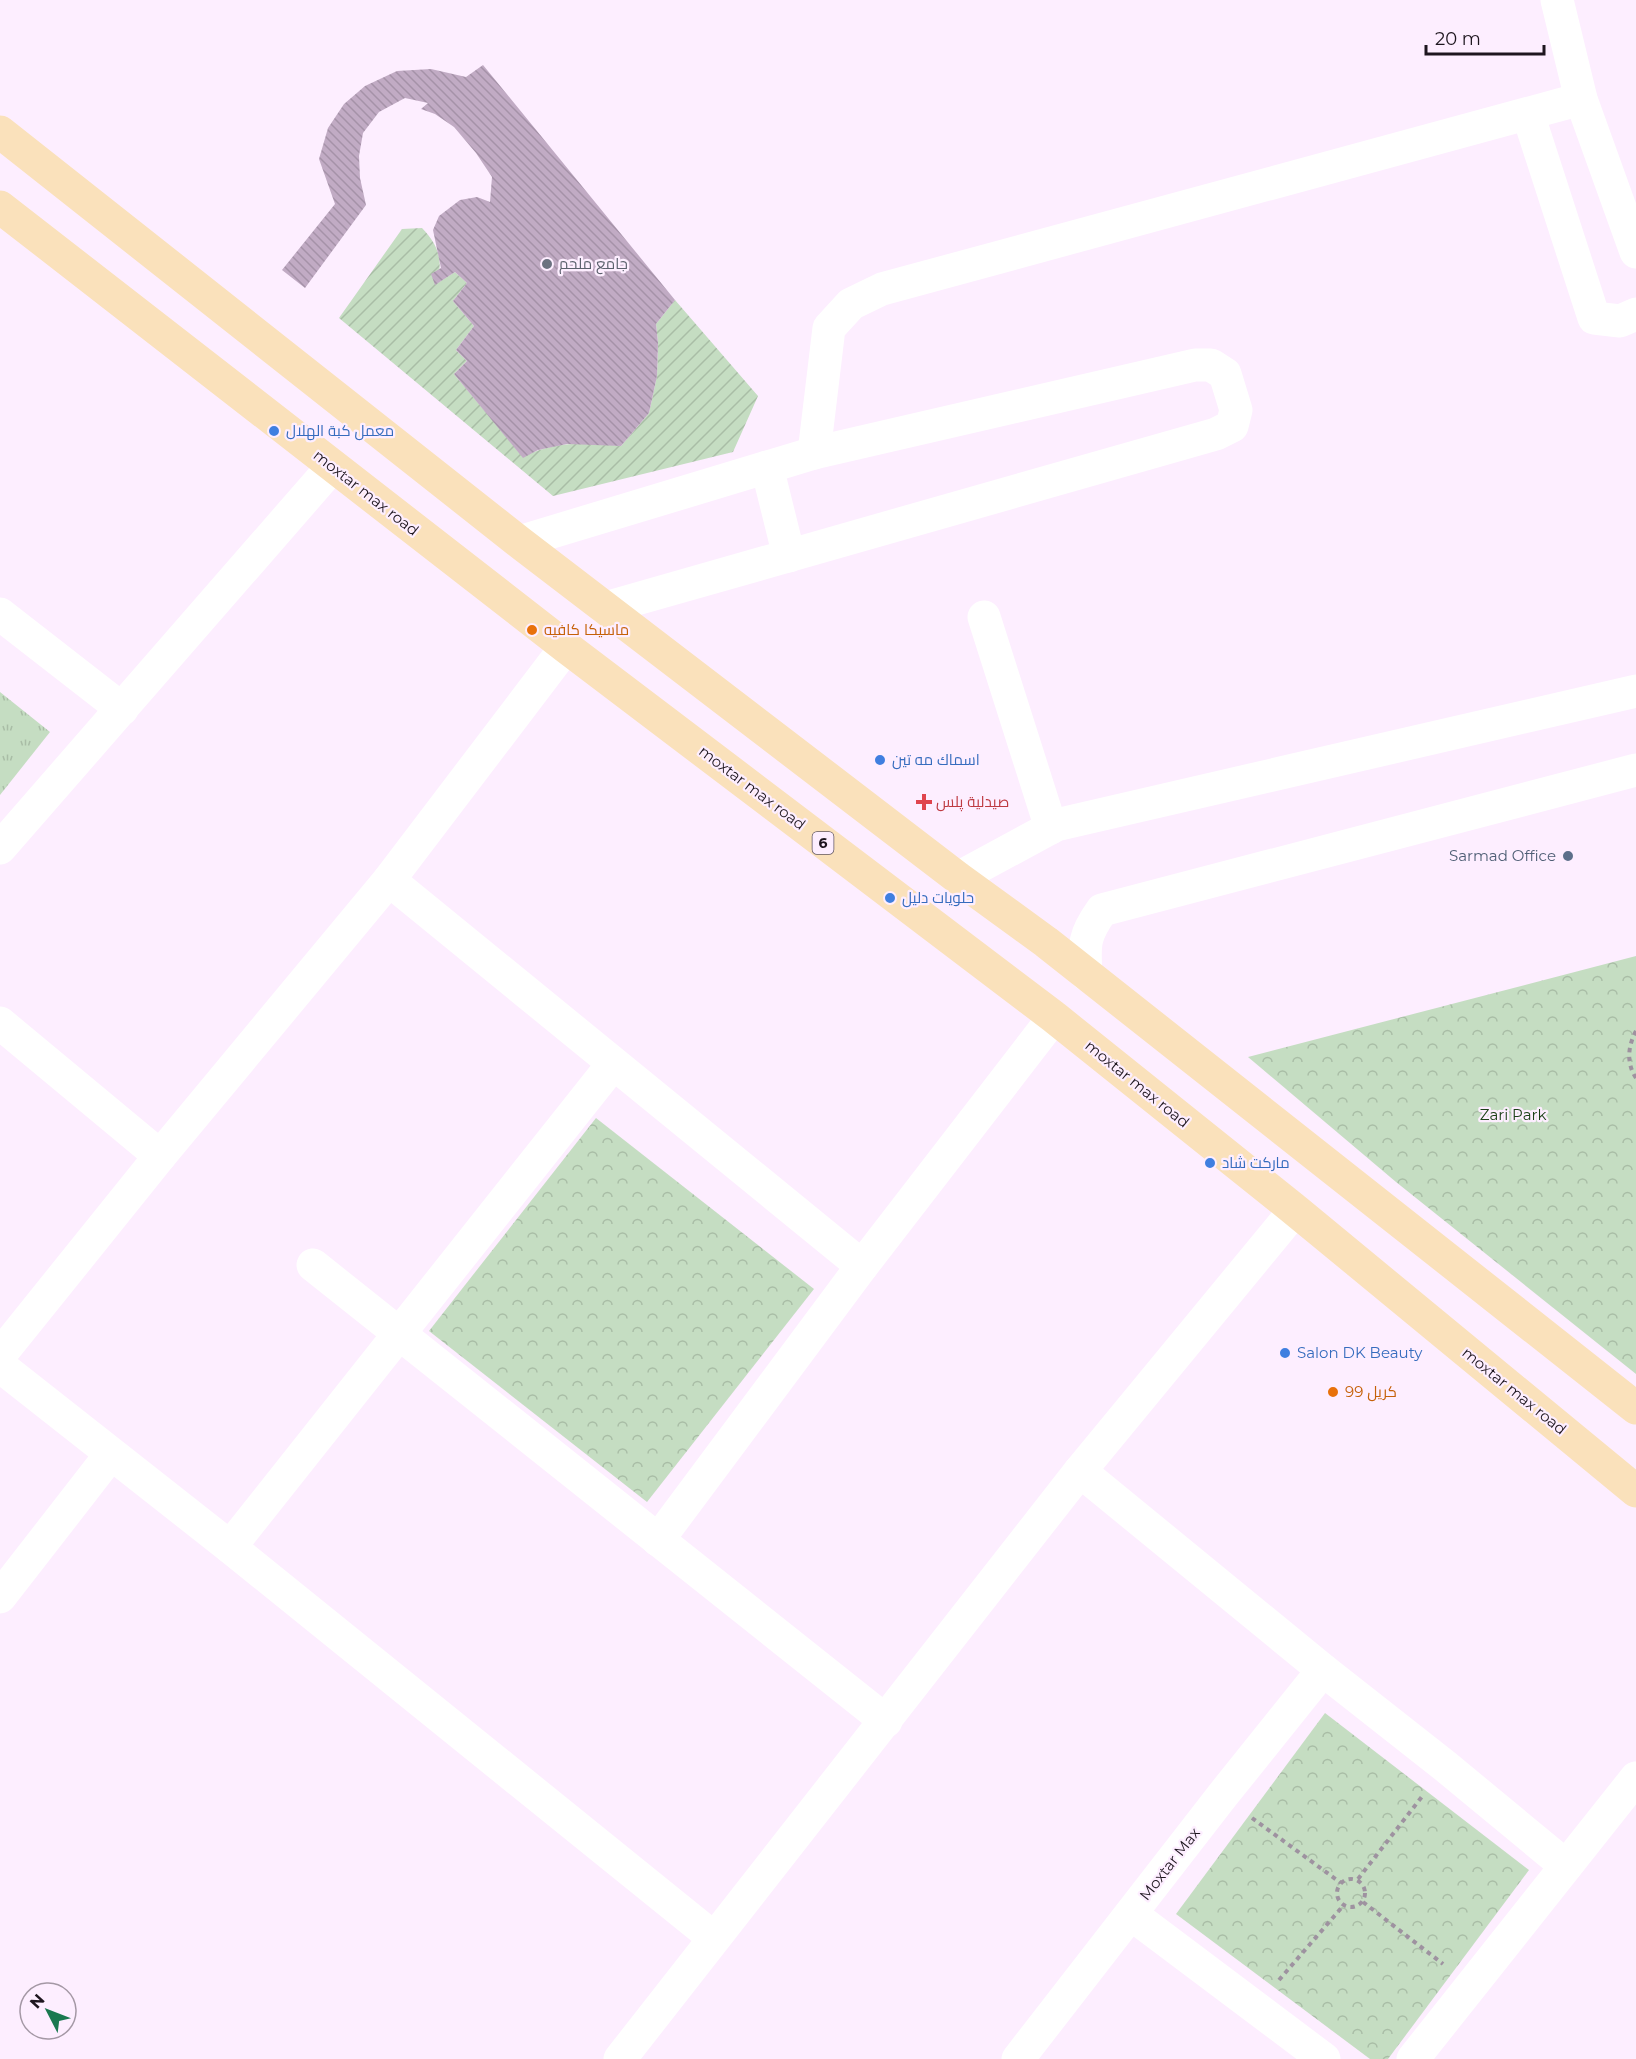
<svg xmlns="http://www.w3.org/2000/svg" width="1636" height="2059" font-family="Montserrat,Cairo,sans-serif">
<defs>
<pattern id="grass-tufts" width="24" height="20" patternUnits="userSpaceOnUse" patternTransform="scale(1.5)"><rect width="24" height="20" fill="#c5ddc2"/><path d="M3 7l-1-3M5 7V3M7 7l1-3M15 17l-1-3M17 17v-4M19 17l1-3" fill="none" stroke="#a9bda6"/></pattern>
<pattern id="forest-crowns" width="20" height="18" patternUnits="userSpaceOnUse" patternTransform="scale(1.5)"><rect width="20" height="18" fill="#c5ddc2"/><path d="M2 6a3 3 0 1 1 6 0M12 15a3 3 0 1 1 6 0" fill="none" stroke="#a9bda6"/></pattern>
<pattern id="garden-furrows" width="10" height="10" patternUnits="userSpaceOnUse" patternTransform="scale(1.5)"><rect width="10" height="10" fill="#c5ddc2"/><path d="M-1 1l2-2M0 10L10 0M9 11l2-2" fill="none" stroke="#a9bda6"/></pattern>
<pattern id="building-back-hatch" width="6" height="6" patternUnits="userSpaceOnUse" patternTransform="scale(1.5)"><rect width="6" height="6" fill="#c1abc4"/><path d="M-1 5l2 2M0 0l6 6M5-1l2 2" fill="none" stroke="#a592a8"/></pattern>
</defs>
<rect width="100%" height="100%" fill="#fdeeff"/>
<!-- grass -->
<path fill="url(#grass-tufts)" d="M0 692 50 732 0 795Z"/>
<!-- forest -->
<g fill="url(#forest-crowns)">
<path d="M1636 956V1374L1396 1182 1248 1057Z"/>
<path d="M596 1118 814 1289 647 1502 429 1331Z"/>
<path d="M1325 1713 1529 1870 1388 2059H1370L1176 1914Z"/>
</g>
<!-- garden -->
<path fill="url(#garden-furrows)" d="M422 228C439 246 444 261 436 284L455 272 467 283 453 301 474 326 456 350 467 361 454 374 523 457C554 441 586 442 621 446L649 413 657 376 658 343 656 324 675 300 758 396 733 452 553 496 339 318 402 229Z"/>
<!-- building -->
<path fill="url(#building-back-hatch)" d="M483 65 675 300 656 324 658 343 657 376 649 413 621 446 567 444 538 450 523 458 454 374 467 361 456 350 474 326 453 301 467 283 455 272 435 285 431 274 441 268 433 230 439 216 460 200 477 197 490 202 492 177 476 153 454 127 435 114 421 109 428 103 405 98 379 112 363 133 359 156 360 178 366 205 305 288 282 270 335 204 319 159 328 128 344 104 365 86 397 71 431 69 466 77Z"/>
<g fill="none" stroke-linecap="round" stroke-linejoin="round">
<!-- path -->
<g stroke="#9e92a0" stroke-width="4" stroke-dasharray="4.5 4.5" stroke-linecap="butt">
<path d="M1636 1031C1628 1046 1626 1063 1636 1078"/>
<path d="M1252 1818 1341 1883"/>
<circle cx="1351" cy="1893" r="14"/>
<path d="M1358 1879 1424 1794"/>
<path d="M1363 1902 1443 1964"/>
<path d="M1279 1980 1343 1906"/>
</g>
<!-- minor -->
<g stroke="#fff" stroke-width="33">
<path d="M1557 0 1581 99 1636 252"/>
<path d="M1528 114 1594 318 1620 321 1636 314"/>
<path d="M814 453 829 328 851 304 882 289 1581 99"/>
<path d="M767 467 789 556"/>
<path d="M519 542 814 453 1195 365H1211L1225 374 1236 410 1232 426 1216 434 605 608"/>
<path d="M0 614 122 709"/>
<path d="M984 617 1051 828"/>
<path d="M0 848 332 467"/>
<path d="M958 878 1056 825 1636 691"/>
<path d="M389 880 862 1266"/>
<path d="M1086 974C1084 944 1084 935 1102 910L1636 770"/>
<path d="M0 1023 160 1156"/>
<path d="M313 1265 886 1721"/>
<path d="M0 1355 160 1156 389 880 566 647"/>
<path d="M0 1366 230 1547 714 1938"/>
<path d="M1080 1471 1323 1670 1445 1766 1566 1866"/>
<path d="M658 1540 862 1266 1054 1017"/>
<path d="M230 1547 613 1064"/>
<path d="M0 1597 111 1454"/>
<path d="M1131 1914 1324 2059"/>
<path d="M620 2059 1080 1471 1295 1210"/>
<path d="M1018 2059 1222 1796 1323 1670"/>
<path d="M1413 2059 1636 1778"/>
</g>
<!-- primary -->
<g stroke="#fae1bb" stroke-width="33">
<path d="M0 132 519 542 958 878 1046 942 1636 1408"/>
<path d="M0 207 566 647 1054 1017 1295 1210 1636 1491"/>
</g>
</g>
<!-- markers -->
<circle fill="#6b7280" stroke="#fdeeff" stroke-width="2" cx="547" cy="264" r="6"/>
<g fill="#3f7fe0" stroke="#fdeeff" stroke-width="2">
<circle cx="274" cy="431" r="6"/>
<circle cx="880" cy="760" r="6"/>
<circle cx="890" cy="898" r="6"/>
<circle cx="1210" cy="1163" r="6"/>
<circle cx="1285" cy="1353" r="6"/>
</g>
<g fill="#e8710a" stroke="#fdeeff" stroke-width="2">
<circle cx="532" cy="630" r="6"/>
<circle cx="1333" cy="1392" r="6"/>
</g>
<path fill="#e0444e" stroke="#fdeeff" stroke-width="2" d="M921 793h6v6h6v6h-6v6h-6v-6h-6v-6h6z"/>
<circle fill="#5c6f8a" stroke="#fdeeff" stroke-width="2" cx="1568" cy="856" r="6"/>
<g text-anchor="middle" stroke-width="4.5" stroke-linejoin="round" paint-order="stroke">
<!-- shield labels -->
<rect fill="#fdeeff" stroke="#615762" stroke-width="1.5" x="812.5" y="832" width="21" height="22" rx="4.5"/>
<g font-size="14" font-weight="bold" fill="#1e161f">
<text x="823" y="848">6</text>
</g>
<!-- worship labels -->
<g font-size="15" fill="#5b616d" stroke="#fdeeff" text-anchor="start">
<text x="559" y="269">جامع ملحم</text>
</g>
<!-- shop labels -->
<g font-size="15" fill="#366cbe" stroke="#fdeeff" text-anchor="start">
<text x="286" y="436">معمل كبة الهلال</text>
<text x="892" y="765">اسماك مه تين</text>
<text x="902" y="903">حلويات دليل</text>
<text x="1222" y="1168">ماركت شاد</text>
<text x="1297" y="1358">Salon DK Beauty</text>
</g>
<!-- street labels -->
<g font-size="15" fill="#1e161f" stroke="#fdeeff">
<text transform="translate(366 493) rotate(38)" y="5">moxtar max road</text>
<text transform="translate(752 788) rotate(37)" y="5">moxtar max road</text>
<text transform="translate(1137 1084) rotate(39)" y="5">moxtar max road</text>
<text transform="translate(1514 1391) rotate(39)" y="5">moxtar max road</text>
<text transform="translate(1170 1864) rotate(-52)" y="5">Moxtar Max</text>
</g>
<!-- food labels -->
<g font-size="15" fill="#c56008" stroke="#fdeeff" text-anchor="start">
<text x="544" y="635">ماسيكا كافيه</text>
<text x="1345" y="1397">99 كريل</text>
</g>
<!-- health labels -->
<g font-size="15" fill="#be3a42" stroke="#fdeeff" text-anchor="start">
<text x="936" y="807">صيدلية پلس</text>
</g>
<!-- service labels -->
<g font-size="15" fill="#4e5e75" stroke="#fdeeff" text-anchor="end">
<text x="1556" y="861">Sarmad Office</text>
</g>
<!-- park labels -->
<g font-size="15" fill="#1b4117" stroke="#fdeeff">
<text x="1513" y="1120">Zari Park</text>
</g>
</g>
<!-- north arrow -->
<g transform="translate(48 2011) rotate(312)"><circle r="28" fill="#fdeeff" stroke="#a498a5" stroke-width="1.5"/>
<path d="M0-4.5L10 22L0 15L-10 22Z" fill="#1a7950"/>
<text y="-9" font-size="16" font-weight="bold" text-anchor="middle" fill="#1e161f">N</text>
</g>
<!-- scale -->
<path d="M1426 45v9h118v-9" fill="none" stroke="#1e161f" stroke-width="3"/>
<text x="1435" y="45" font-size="18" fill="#1e161f" stroke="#fdeeff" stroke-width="4.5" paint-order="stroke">20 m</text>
</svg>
